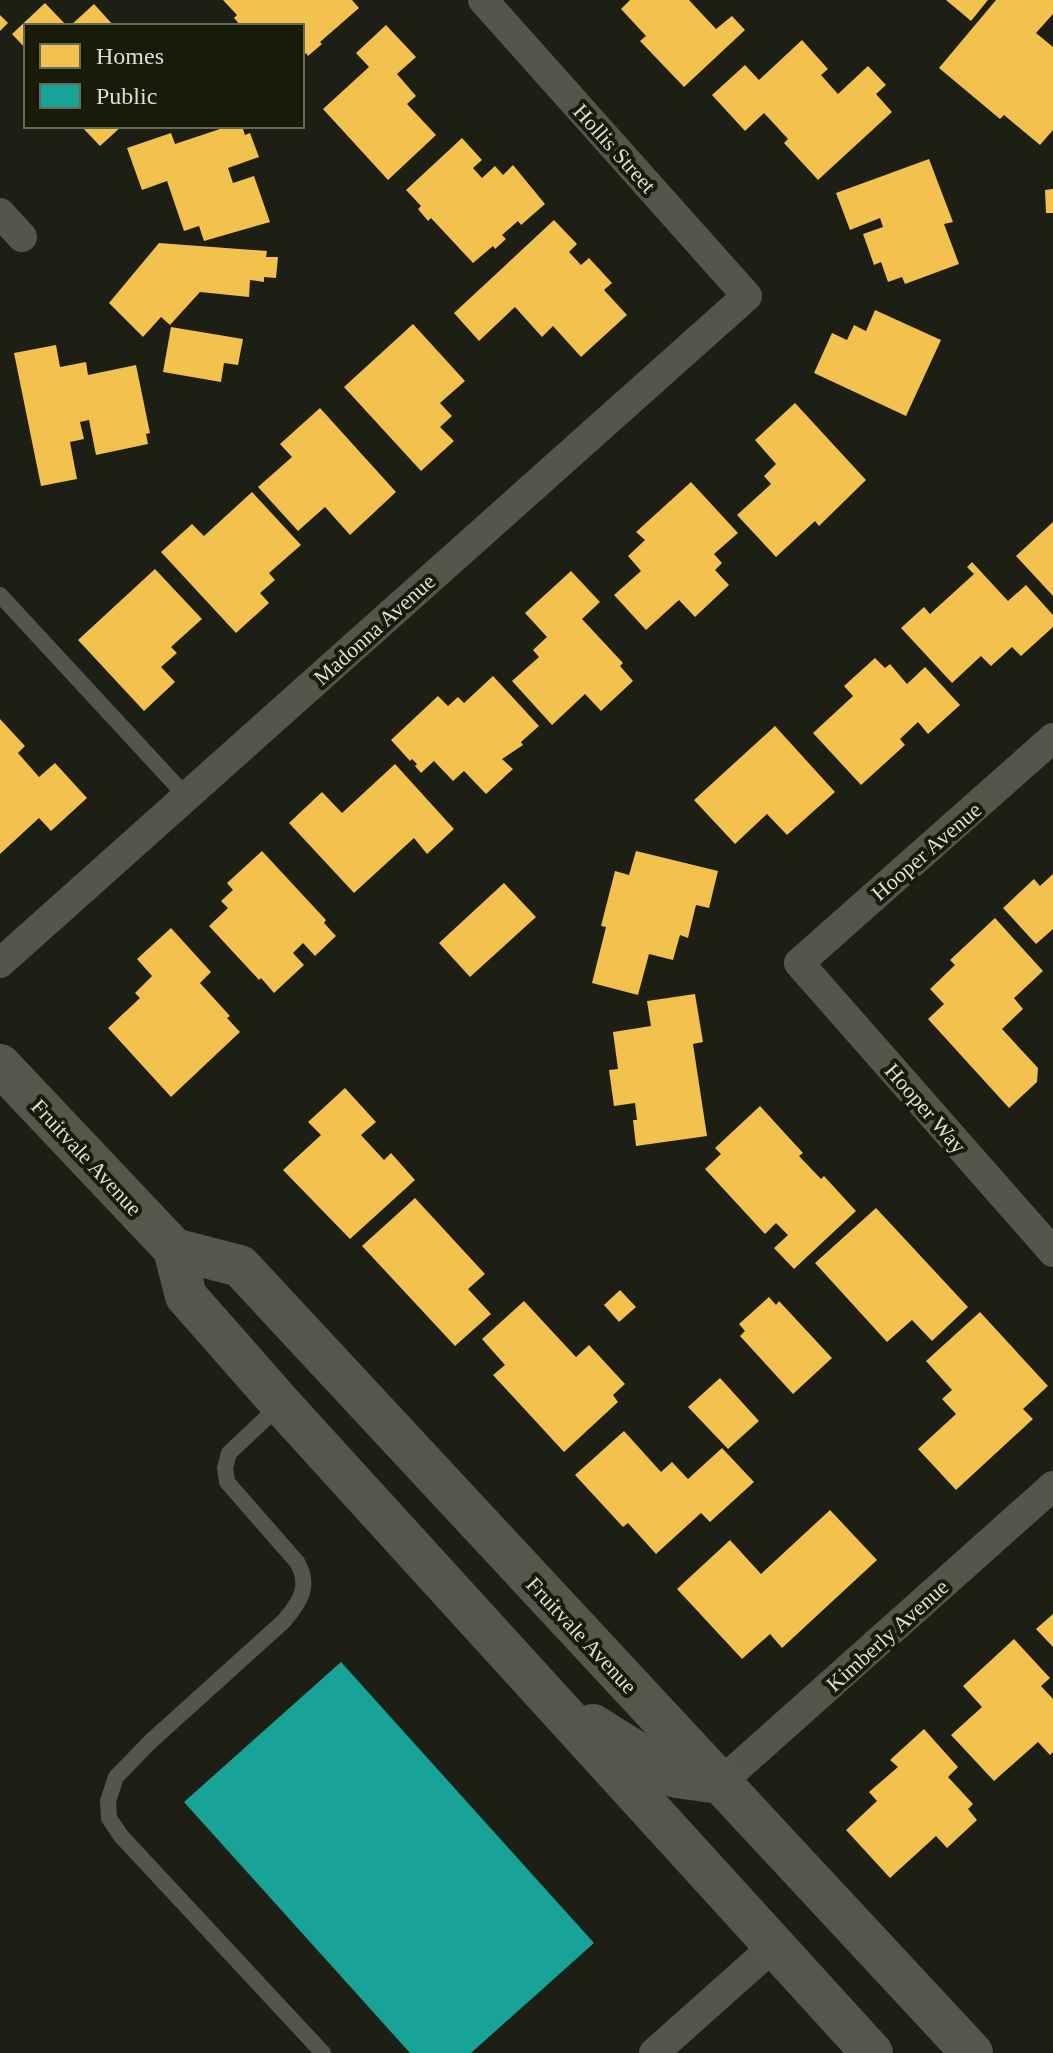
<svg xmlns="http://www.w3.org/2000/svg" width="1053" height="2053" font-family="Georgia,serif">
<rect width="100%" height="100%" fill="#1e1f14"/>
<!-- homes -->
<g fill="#f2c14e">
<path d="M223 0H352L359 8 320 42 322 44 308 56 306 53 302 57V26H241L234 18 237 15Z"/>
<path d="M630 0H689L716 29 732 16 745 30 684 87 640 41 646 36 621 9Z"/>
<path d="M946 0H988L971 21Z"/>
<path d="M996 0H1053V14L1036 33 1053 47V130L1040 145 1004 115 1000 119 939 68Z"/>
<path d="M45 3 67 26H26V49L12 34Z"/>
<path d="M94 4 114 26H70Z"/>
<path d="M0 15 8 23 0 31Z"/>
<path d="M386 25 416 57 397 74 416 96 407 104 436 135 388 180 323 109 369 67 356 53Z"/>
<path d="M802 40 828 69 821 75 838 94 868 66 886 85 876 94 892 112 818 180 784 143 788 139 764 113 745 131 712 95 745 65 759 80Z"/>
<path d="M81 126H122L100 146Z"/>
<path d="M229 126H242L245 135 250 133 259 157 228 168 233 183 254 176 270 222 204 241 199 226 184 231 167 181 142 190 127 148 171 133 175 144Z"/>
<path d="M462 138 482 160 473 168 482 178 495 166 503 175 513 165 545 204 521 225 518 221 502 235 506 239 495 249 493 246 473 263 431 218 428 221 418 209 421 206 406 190Z"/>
<path d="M929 159 953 222 944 224 959 264 905 284 902 277 888 282 881 262 874 265 863 234 883 227 880 218 850 230 836 193Z"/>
<path d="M1053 189V213H1046L1045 190Z"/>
<path d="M554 220 577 244 569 252 581 265 589 258 612 283 604 290 627 315 581 357 553 326 542 337 515 307 479 341 454 313Z"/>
<path d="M159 243 267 251 266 257H278L276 278 264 277V282L250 280 249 297 200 292 170 325 161 317 143 337 109 303Z"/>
<path d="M875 310 941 340 906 416 814 373 832 333 847 340 854 325 866 331Z"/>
<path d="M413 324 465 381 440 403 452 416 440 427 454 441 421 471 344 387Z"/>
<path d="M171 327 243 339 238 365 224 363 221 382 163 372Z"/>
<path d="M56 345 60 367 86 362 88 375 136 365 150 433 146 434 148 444 96 455 89 420 80 422 84 439 70 442 77 479 41 486 14 353Z"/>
<path d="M795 403 866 480 819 526 815 521 776 557 737 515 771 484 764 476 776 464 755 440Z"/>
<path d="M320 408 396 492 350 535 325 507 298 531 258 487 292 457 280 444Z"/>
<path d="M691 482 738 533 714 554 722 563 715 570 729 585 695 617 679 600 646 630 614 595 641 571 628 556 645 540 636 532Z"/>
<path d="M252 492 301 545 269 573 275 580 260 593 269 603 236 633 161 552 192 524 204 536Z"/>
<path d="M1053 522V596L1016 556Z"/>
<path d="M972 562 1008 601 1026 585 1053 615V627L1021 656 1012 647 991 666 981 656 952 683 901 628 924 607 930 614 974 574 967 567Z"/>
<path d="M155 569 202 619 171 647 177 653 161 667 175 682 144 711 78 640Z"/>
<path d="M571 571 600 602 582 619 623 663 620 666 633 681 601 711 585 694 552 725 512 681 539 657 533 650 547 637 525 613Z"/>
<path d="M875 658 885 668 890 664 907 684 925 667 960 705 928 734 918 722 900 739 905 745 861 785 813 733 853 696 844 686Z"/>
<path d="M493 676 539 726 521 742 523 745 502 759 513 769 486 794 464 771 453 781 434 761 421 773 415 766 417 764 412 759 410 761 391 740 438 696 448 706 458 697 464 703Z"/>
<path d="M0 719 25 746 18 753 39 777 55 763 87 798 51 831 39 818 0 854Z"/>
<path d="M775 726 835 792 787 835 767 814 735 844 694 800Z"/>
<path d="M395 764 454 829 427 854 414 838 354 893 289 823 322 792 342 813Z"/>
<path d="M262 851 326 920 324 923 336 936 315 956 303 943 293 953 304 965 274 993 261 978 259 980 209 926 228 908 221 901 233 890 227 883Z"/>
<path d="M636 851 718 871 709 908 696 905 688 938 680 935 673 960 649 954 638 995 592 983 606 927 601 926 615 871 629 875Z"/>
<path d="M1053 874V929L1036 944 1003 908 1034 879 1040 886Z"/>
<path d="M504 883 536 917 470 977 439 943Z"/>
<path d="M995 918 1043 971 1014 998 1023 1009 1002 1029 1038 1068 1037 1082 1009 1108 928 1019 944 1004 930 989 955 965 950 960Z"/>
<path d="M171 928 211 972 200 983 230 1016 227 1018 240 1032 171 1097 108 1028 140 998 135 993 152 976 137 959Z"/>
<path d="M695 994 703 1042 693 1044 707 1136 636 1146 633 1120H637L635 1103 614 1106 609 1070 618 1069 613 1032 651 1026 647 1001Z"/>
<path d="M345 1088 376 1122 361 1135 384 1160 391 1153 415 1180 350 1239 283 1170 321 1135 308 1122Z"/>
<path d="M760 1106 803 1153 799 1156 821 1179 824 1176 856 1211 794 1269 774 1248 788 1235 776 1223 765 1234 705 1169 721 1154 715 1148Z"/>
<path d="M415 1198 485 1274 468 1289 491 1314 455 1346 362 1246Z"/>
<path d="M876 1208 968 1307 932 1341 912 1320 887 1342 815 1263Z"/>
<path d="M620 1290 636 1307 619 1322 604 1305Z"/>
<path d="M769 1297 776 1305 779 1301 832 1358 793 1394 740 1336 745 1331 739 1324Z"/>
<path d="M524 1301 576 1357 589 1345 625 1384 613 1395 618 1402 564 1452 493 1375 505 1365 482 1339Z"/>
<path d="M980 1312 1048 1386 1023 1409 1033 1419 956 1490 918 1449 956 1414 942 1399 952 1390 926 1361Z"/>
<path d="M720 1378 759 1421 728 1449 688 1407Z"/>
<path d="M624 1431 661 1472 672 1462 688 1479 722 1448 754 1482 710 1522 701 1513 656 1554 628 1523 623 1527 575 1475Z"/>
<path d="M830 1510 877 1560 782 1648 770 1634 742 1659 677 1589 730 1540 761 1574Z"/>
<path d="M1053 1614V1647L1036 1629Z"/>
<path d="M1014 1639 1050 1678 1041 1686 1053 1699V1752L1050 1755 1038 1742 994 1781 951 1735 982 1707 963 1686Z"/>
<path d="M924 1729 958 1767 948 1777 973 1804 968 1809 977 1820 947 1848 936 1836 890 1878 846 1830 877 1801 869 1792 898 1767 890 1760Z"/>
</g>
<!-- public -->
<path fill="#17a398" d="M341 1662 594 1943 471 2053H410L184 1802Z"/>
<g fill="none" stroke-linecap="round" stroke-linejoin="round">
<!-- lane -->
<g stroke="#54564a" stroke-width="16">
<path d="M0 595 186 796"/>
<path d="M281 1404 229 1453 225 1468 227 1482 297 1562C311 1586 300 1602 284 1621L150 1742 116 1777 108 1801 109 1818 121 1836 323 2053"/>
</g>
<!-- street -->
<g stroke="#54564a" stroke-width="30">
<path d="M0 213 22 237"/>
<path d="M1053 738 799 963 1053 1252"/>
<path d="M0 963 747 296 483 0"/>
<path d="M720 1783 1053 1486"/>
<path d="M654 2053 774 1946"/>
</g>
<!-- secondary -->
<g stroke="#55574a" stroke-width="42">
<path d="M0 1065 174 1249 186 1296 281 1404 872 2053"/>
<path d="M174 1249 240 1266 972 2053"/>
<path d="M593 1725 676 1777 720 1783"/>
</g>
</g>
<g text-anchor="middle" stroke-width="8" stroke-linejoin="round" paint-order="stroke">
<!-- street labels -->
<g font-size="22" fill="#dcdfd2" stroke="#181b07">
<text transform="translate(615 148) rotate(48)" y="8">Hollis Street</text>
<text transform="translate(374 629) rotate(-42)" y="8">Madonna Avenue</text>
<text transform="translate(926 851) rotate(-41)" y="8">Hooper Avenue</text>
<text transform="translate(926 1108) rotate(49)" y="8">Hooper Way</text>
<text transform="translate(87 1157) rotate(47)" y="8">Fruitvale Avenue</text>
<text transform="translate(582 1635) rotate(47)" y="8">Fruitvale Avenue</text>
<text transform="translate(887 1635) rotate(-42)" y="8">Kimberly Avenue</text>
</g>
</g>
<!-- legend -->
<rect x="24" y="24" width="280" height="104" fill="#181b07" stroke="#666958" stroke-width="2"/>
<rect x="40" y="44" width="40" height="24" fill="#f2c14e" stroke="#666958" stroke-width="2"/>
<text x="96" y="64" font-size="24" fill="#dcdfd2">Homes</text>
<rect x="40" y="84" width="40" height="24" fill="#17a398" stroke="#666958" stroke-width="2"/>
<text x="96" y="104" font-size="24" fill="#dcdfd2">Public</text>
</svg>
